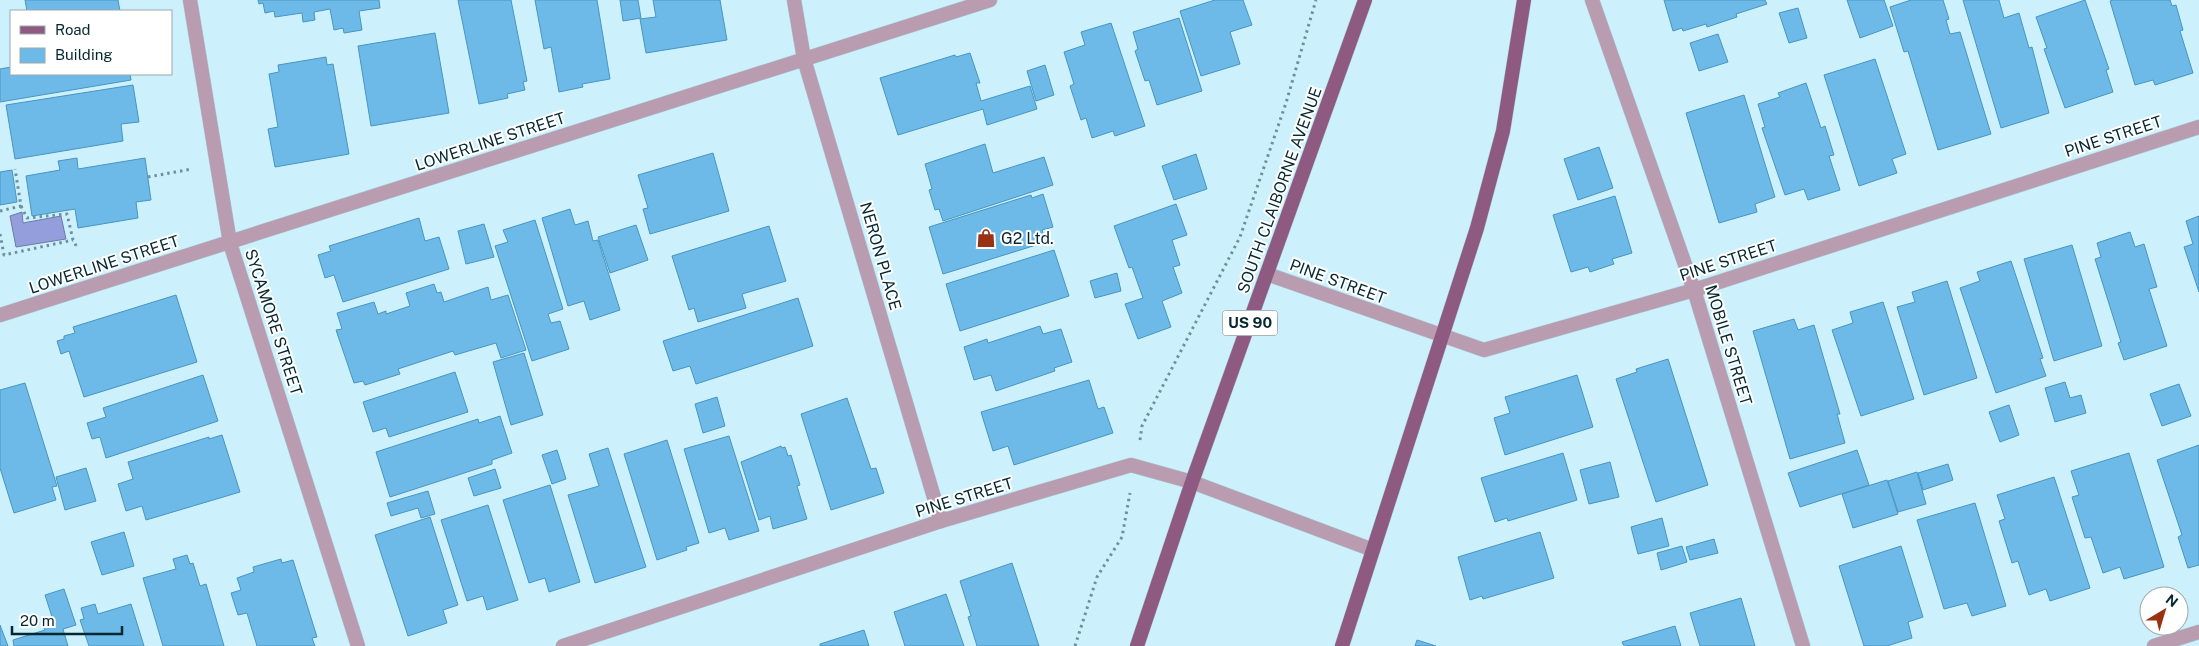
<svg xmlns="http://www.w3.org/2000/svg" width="2199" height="646" font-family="'Public Sans',sans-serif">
<rect width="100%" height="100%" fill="#ccf1fc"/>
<!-- water -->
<path fill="#949edc" stroke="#697ba8" d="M22 212 23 223 61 216 66 239 16 247 10 216Z"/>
<!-- building -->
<g fill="#6dbae9" stroke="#4795c1">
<path d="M25 0H118L120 11H27Z"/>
<path d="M258 0H379L380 8 359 11 362 30 344 33 343 28 334 30 330 9 314 12 315 20 303 22 302 13 275 17 274 11 265 13 263 3 259 4Z"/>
<path d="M458 0H511L527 81 523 82 525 90 507 94 508 98 479 104Z"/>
<path d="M535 0H597L610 79 582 84 583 87 559 92 551 47 544 49Z"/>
<path d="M620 0H638L641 18 623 21Z"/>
<path d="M653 0H720L727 40 646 53 640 19 656 17Z"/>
<path d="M1215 0H1243L1252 25 1230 32 1240 64 1201 76 1180 11Z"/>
<path d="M1664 0H1765L1767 4 1736 14 1737 17 1707 27 1706 24 1683 31 1682 28 1673 31Z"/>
<path d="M1847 0H1884L1893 26 1860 38Z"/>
<path d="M1911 0H1943L1949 19 1946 20 1950 34 1960 32 1991 134 1938 150 1908 51 1904 52 1890 7Z"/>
<path d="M1963 0H1999L2004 18 2019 13 2029 48 2032 47 2049 113 2001 128Z"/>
<path d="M2085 0 2109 69 2106 70 2113 92 2065 108 2044 49 2047 48 2036 17Z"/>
<path d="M2113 0H2170L2172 6 2176 5 2183 30 2180 31 2193 73 2155 85 2153 80 2135 85 2110 1Z"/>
<path d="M1798 8 1807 38 1789 43 1779 13Z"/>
<path d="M1179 18 1202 91 1157 105 1149 80 1145 81 1135 51 1138 49 1133 32Z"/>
<path d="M1111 23 1145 126 1115 136 1113 131 1092 138 1086 118 1081 120 1070 86 1074 84 1064 52 1085 45 1081 32Z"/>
<path d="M435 33 449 113 371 126 358 46Z"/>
<path d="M1718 34 1728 62 1699 71 1690 43Z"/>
<path d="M970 53 980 83H976L981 101 1030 86 1037 109 987 125 983 109 898 135 880 78 955 55 956 57Z"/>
<path d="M326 57 327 65 333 64 349 154 275 167 268 129 278 127 269 74 279 72 278 65Z"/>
<path d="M1875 59 1906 154 1892 159 1897 173 1859 186 1824 75Z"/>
<path d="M1045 65 1054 95 1036 101 1027 71Z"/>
<path d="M11 67V74H130L131 80 0 102V69Z"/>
<path d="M1806 83 1821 128 1825 126 1834 155 1829 156 1840 190 1808 200 1804 189 1785 195 1762 128 1765 127 1758 104 1780 97 1778 93Z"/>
<path d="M133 85 139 122 121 124 123 141 15 159 6 105Z"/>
<path d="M1744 95 1775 197 1755 204 1757 212 1719 223 1686 113Z"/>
<path d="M985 144 993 173 1044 157 1053 185 943 221 939 209 935 210 929 190 932 189 925 164Z"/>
<path d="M1599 147 1613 188 1578 200 1564 159Z"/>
<path d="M713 153 729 211 650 234 643 209 648 208 638 175Z"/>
<path d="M1196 154 1207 189 1174 200 1162 166Z"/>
<path d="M77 158 78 169 145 158 151 200 136 202 138 218 78 228 75 209 32 216 26 176 60 170 58 161Z"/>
<path d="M12 170 17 202 0 205V172Z"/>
<path d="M1043 194 1053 227 1042 230 1046 242 943 274 929 227 1031 195 1032 198Z"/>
<path d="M1615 196 1632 253 1612 259 1614 264 1590 272 1588 267 1571 272 1553 215Z"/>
<path d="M1176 204 1187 235 1172 240 1180 265 1173 267 1182 293 1162 301 1171 327 1138 339 1125 304 1143 298 1132 267 1129 268 1114 226Z"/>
<path d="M570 209 575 225 588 221 593 241 598 240 620 310 590 320 584 301 568 306 542 218Z"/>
<path d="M2199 216V292L2184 247 2193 244 2186 221Z"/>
<path d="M419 218 425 241 439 237 449 269 343 302 334 275 325 278 318 255 331 251 329 246Z"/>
<path d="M535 220 563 309 548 314 551 323 560 321 569 349 532 361 495 246 508 242 503 230Z"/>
<path d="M484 224 494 257 466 264 458 231Z"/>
<path d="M636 225 648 260 610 273 598 237Z"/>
<path d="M769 226 786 281 742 294 746 308 698 322 694 308 689 310 672 256Z"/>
<path d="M2130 232 2135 247 2144 244 2157 287 2149 289 2167 346 2124 360 2118 343 2121 342 2095 259 2101 257 2097 243Z"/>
<path d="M2072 245 2102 346 2054 361 2024 259Z"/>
<path d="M1054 250 1069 296 960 331 946 284Z"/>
<path d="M2011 261 2043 358 2040 359 2046 376 1996 393 1960 288 1980 281 1977 272Z"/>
<path d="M1117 273 1121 291 1095 298 1090 281Z"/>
<path d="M1947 281 1977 378 1924 395 1897 307 1915 302 1912 292Z"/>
<path d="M434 284 437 293 441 292 444 302 488 287 491 300 508 295 526 350 501 358 496 343 455 355 453 351 398 369 400 374 365 385 363 381 354 383 336 330 342 329 337 313 374 302 378 314 386 311V314L410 306 406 293Z"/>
<path d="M176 295 197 362 84 397 69 351 61 354 57 341 64 339V336L75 333 73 327Z"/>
<path d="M798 298 813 346 696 384 690 366 673 371 663 341Z"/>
<path d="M1883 302 1914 399 1861 416 1832 330 1853 323 1850 312Z"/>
<path d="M1794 319 1798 330 1814 325 1840 414H1837L1845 443 1790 459 1753 331Z"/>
<path d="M1040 326 1043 334 1061 329 1072 362 1054 368 1055 371 996 391 991 375 974 380 964 347 987 339 988 343Z"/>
<path d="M524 353 543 415 511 425 493 362Z"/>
<path d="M1668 359 1708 485 1656 502 1616 379 1637 372 1636 369Z"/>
<path d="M455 372 468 412 389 437 386 428 373 432 363 402Z"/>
<path d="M203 375 218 421 106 458 100 437 92 439 87 423 106 417 103 408Z"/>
<path d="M1577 375 1593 427 1505 455 1494 418 1510 413 1505 397Z"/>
<path d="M1089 380 1098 409 1104 407 1113 433 1014 465 1008 446 993 451 981 412Z"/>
<path d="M2065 382 2070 398 2081 395 2086 413 2055 422 2045 388Z"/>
<path d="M25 383 57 486 52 487 56 500 14 513 0 468V390Z"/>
<path d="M2179 384 2191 416 2162 426 2150 394Z"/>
<path d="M717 397 725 426 703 433 695 404Z"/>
<path d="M847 398 871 469 876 468 884 493 831 510 801 414Z"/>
<path d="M2009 405 2019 435 2000 442 1989 412Z"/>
<path d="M500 416 512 453 492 460V464L390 497 376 452 478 419 479 423Z"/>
<path d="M222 435 240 492 146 520 142 506 126 511 118 484 133 479 128 462 209 437V439Z"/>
<path d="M729 436 759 531 729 540 725 528 709 533 684 449Z"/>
<path d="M667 440 699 543 686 547 687 550 657 560 624 454Z"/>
<path d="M2199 445V565L2188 568 2178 537 2182 535 2157 460Z"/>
<path d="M781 446 782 448 785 447 788 456 791 455 800 485 797 486 807 519 773 529 770 516 759 520 741 462Z"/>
<path d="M608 448 646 567 595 583 568 495 599 486 589 454Z"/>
<path d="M557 450 566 479 552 484 542 455Z"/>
<path d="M1857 450 1869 485 1800 507 1788 473Z"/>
<path d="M1563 453 1577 500 1508 521 1507 518 1495 522 1481 478Z"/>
<path d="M2129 453 2164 567 2124 579 2120 567 2103 573 2091 537 2085 538 2072 497 2079 495 2071 471Z"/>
<path d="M1610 462 1619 497 1589 504 1580 470Z"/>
<path d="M1948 464 1953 480 1923 490 1918 473Z"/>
<path d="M86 468 96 501 65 510 56 477Z"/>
<path d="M495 469 501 488 474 496 468 478Z"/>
<path d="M1917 472 1926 504 1898 512 1888 481Z"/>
<path d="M2054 477 2090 588 2050 601 2046 589 2029 595 2018 561 2012 563 1999 521 2005 519 1997 495Z"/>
<path d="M1887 480 1898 514 1853 528 1842 494Z"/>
<path d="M550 485 580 582 549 592 545 578 529 583 503 500Z"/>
<path d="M428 491 435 514 421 518 418 508 391 516 387 503Z"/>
<path d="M1975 503 2006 606 1972 616 1967 603 1944 609 1917 520Z"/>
<path d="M488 505 518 600 487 610 483 596 467 601 441 520Z"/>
<path d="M430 517 458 605 443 610 447 623 408 636 375 535Z"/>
<path d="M1662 518 1669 546 1638 554 1631 527Z"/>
<path d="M124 532 134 566 102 575 91 542Z"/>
<path d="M1540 532 1554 578 1483 599 1482 596 1470 600 1458 557Z"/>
<path d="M1714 539 1718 553 1690 560 1686 547Z"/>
<path d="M1682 546 1687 562 1661 570 1657 553Z"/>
<path d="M1901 546 1923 617 1908 622 1912 638 1887 646H1864L1839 566Z"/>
<path d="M187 555 190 564 193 563 200 586 206 584 224 646H163L143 578 176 569 173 559Z"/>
<path d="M281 559 282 563 293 560 317 637 312 638 315 646H257L247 613 238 615 231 593 241 590 237 578 254 572 253 567Z"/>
<path d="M1012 563 1039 646H977L968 617 971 616 960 581Z"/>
<path d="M64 589 76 625 63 629 68 646H14L13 640 45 630 42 623 53 620 45 595Z"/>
<path d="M946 594 964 646H905L894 612Z"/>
<path d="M1741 598 1755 646H1700L1690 613Z"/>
<path d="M95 604 98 614 131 604 144 646H89L80 620 84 619 81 608Z"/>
<path d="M0 625 8 646H0Z"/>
<path d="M1675 626 1681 646H1624L1622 642Z"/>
<path d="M864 630 869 646H820V644Z"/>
<path d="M1417 640 1436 646H1415Z"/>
</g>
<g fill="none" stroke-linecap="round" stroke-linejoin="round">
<!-- minor casing -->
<g stroke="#a8cdd7" stroke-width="15">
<g id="minor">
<path d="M190 0 230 243 358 646"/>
<path d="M794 0 804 59 941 521"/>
<path d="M1592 0 1694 290 1803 646"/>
<path d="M1267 274 1484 350 1694 290 2199 127"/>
<path d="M0 315 990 0"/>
<path d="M563 646 941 521 1131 465 1192 482 1373 550"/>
</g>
</g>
<!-- tertiary casing -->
<g stroke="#a8cdd7" stroke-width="15">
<path id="tertiary" d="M2154 646 2199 632"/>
</g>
<!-- primary casing -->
<g stroke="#a8cdd7" stroke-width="15">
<g id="primary">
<path d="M1137 646 1192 482 1365 0"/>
<path d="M1342 646 1477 228 1503 131 1524 0"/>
</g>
</g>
<!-- path -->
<g stroke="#6d919a" stroke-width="3" stroke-dasharray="2.5 4" stroke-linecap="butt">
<path d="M148 177 192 169"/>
<path d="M21 206 27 218 67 214 73 240 78 249"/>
<path d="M0 211 21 206 15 169"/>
<path d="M0 234 4 255 73 240"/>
<path d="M1140 440 1142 426 1240 237 1286 103 1316 0"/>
<path d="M1075 646 1097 577 1122 537 1130 493"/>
</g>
<!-- minor -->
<use href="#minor" stroke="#ba9cb1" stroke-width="14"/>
<!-- tertiary -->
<use href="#tertiary" stroke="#ba9cb1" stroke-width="14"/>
<!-- primary -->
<use href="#primary" stroke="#8e5a81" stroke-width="14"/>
</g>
<!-- icons -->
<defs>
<g id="shop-bare" transform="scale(1.5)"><path d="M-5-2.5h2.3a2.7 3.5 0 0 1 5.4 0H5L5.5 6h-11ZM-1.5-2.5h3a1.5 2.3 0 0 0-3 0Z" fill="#993212" stroke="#fff" stroke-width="2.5" paint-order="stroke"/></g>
</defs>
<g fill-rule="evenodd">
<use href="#shop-bare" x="986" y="238"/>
</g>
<g text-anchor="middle" stroke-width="4" stroke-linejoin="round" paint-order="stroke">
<!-- shield labels -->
<rect fill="#fff" stroke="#50686e" stroke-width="1" x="1222.5" y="310.5" width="55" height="25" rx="4"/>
<g font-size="15" font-weight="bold" fill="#052830">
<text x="1250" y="328">US 90</text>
</g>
<!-- street labels -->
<g font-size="16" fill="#052830" stroke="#fff">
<text transform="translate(2113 136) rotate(-18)" y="6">PINE STREET</text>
<text transform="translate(490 141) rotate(-18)" y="6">LOWERLINE STREET</text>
<text transform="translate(1279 190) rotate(-70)" y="6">SOUTH CLAIBORNE AVENUE</text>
<text transform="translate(881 256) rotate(74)" y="6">NERON PLACE</text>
<text transform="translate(1728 260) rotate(-18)" y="6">PINE STREET</text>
<text transform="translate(104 264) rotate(-18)" y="6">LOWERLINE STREET</text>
<text transform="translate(1338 281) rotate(20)" y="6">PINE STREET</text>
<text transform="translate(274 322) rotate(72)" y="6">SYCAMORE STREET</text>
<text transform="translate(1729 345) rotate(73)" y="6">MOBILE STREET</text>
<text transform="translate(964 497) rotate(-17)" y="6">PINE STREET</text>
</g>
<!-- poi labels -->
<g font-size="16" fill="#052830" stroke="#fff" text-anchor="start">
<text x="1001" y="244">G2 Ltd.</text>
</g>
</g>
<!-- legend -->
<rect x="10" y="10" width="162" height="65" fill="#ffffff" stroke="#9ba9ac"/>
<rect x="20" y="26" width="25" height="8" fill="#8e5a81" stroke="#9ba9ac"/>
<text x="55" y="35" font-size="15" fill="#052830">Road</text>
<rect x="20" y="48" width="25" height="15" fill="#6dbae9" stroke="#9ba9ac"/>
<text x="55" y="60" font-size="15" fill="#052830">Building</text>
<!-- north arrow -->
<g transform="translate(2164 611) rotate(38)"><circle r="24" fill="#ffffff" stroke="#9ba9ac"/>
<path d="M0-4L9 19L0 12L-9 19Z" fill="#993212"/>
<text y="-8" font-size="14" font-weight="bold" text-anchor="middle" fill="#052830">N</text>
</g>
<!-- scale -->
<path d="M12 626v8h110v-8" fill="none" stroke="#052830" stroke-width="2.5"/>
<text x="20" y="626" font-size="15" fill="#052830" stroke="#ffffff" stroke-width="4" paint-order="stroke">20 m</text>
</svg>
